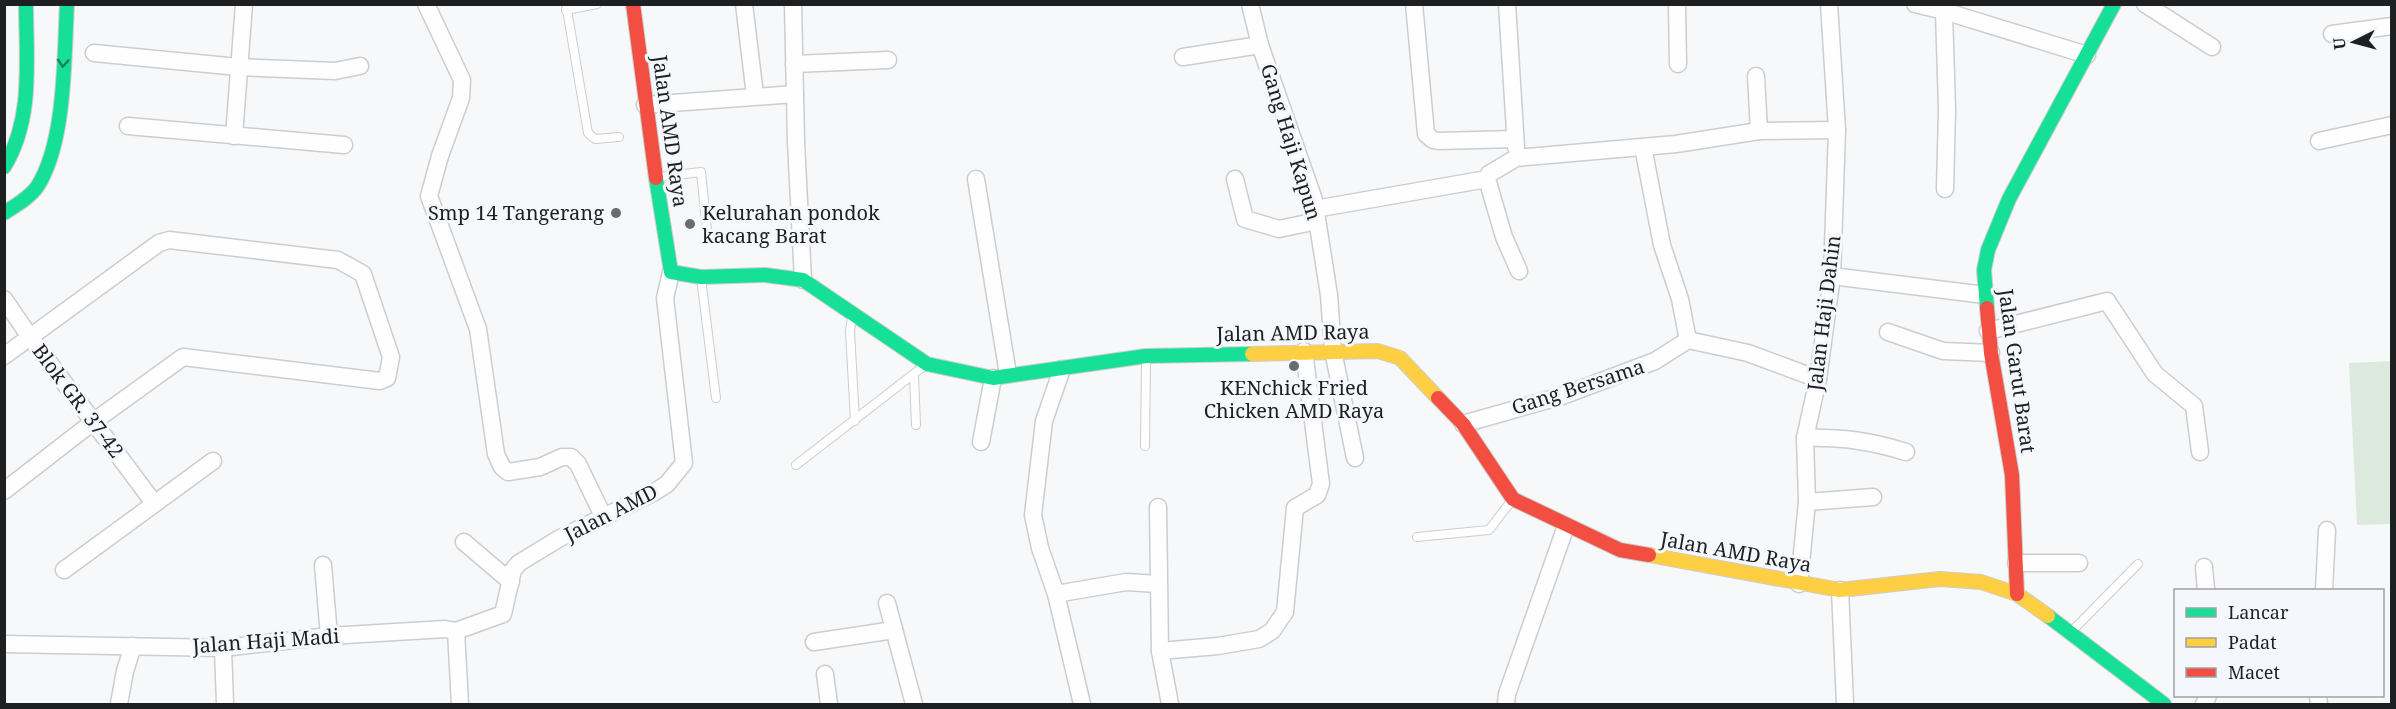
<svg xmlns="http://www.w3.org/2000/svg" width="2396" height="709" font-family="'Noto Serif',serif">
<rect width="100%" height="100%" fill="#f6f8fa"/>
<!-- green -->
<path fill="#dbeadc" d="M2391 361V524L2357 525 2349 363Z"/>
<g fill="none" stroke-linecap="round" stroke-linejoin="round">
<!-- lane casing -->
<g stroke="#cbcdce" stroke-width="10">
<g id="lane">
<path d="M566 4 588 133 595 139 619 137"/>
<path d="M566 10 597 4"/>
<path d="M659 177 701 172 707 230"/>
<path d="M701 278 716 398"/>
<path d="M852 317 850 331 855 421"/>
<path d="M914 376 916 425"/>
<path d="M1145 446 1146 360"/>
<path d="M796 465 924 366"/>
<path d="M1417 537 1489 530 1512 500"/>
<path d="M2071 632 2138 564"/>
</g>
</g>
<!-- street casing -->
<g stroke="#cbcdce" stroke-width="19">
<g id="street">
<path d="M426 4 462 80 461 98 440 156 429 196 478 329 496 454 502 467 508 472 540 467 562 457H571L578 464 604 518"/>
<path d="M744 4 754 87"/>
<path d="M793 4 796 142 803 280"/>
<path d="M1250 4 1260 45 1314 200 1329 295 1333 351 1355 458"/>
<path d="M1414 4 1426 134 1433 140 1438 141 1515 139"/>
<path d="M1507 4 1516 147"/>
<path d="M1677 4 1678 64"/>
<path d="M1915 4 1944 11 2087 55"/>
<path d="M2145 4 2212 47"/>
<path d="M1944 11 1947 110 1945 189"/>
<path d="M2332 34 2392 26"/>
<path d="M94 53 238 67 335 71 360 66"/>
<path d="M1183 57 1260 45"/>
<path d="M794 64 888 60"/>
<path d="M1756 76 1759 131"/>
<path d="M645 105 795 94"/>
<path d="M128 126 344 145"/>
<path d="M234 136 244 4"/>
<path d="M2319 141 2392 125"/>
<path d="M1643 147 1662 245 1680 299 1688 340"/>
<path d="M976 179 1008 374"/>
<path d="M1235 179 1245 219 1279 229 1317 221"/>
<path d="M1315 209 1487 179"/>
<path d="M1519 271 1504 237 1487 179 1489 174 1516 158 1676 144 1759 131 1837 130"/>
<path d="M1832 276 1985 295"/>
<path d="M4 299 30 337 154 503"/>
<path d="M1988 331 2107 301 2155 374 2194 406 2200 452"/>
<path d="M1888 332 1943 351 1991 353"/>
<path d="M1688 340 1748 353 1818 379"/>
<path d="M4 356 159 243 169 240 338 260 363 274 391 357 387 378 380 381 183 357 93 422 4 491"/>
<path d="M1062 369 1044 421 1033 515 1040 548 1056 594 1082 704"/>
<path d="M1463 424 1562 396 1655 361 1688 340"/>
<path d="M1805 438C1842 437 1871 441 1906 452"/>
<path d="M981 442 993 378"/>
<path d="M1807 502 1873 497"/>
<path d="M1158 507 1160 651 1170 704"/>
<path d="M464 542 511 582"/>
<path d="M2016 563H2079"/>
<path d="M323 565 329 636"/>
<path d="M2204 567 2206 590"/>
<path d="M64 570 213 461"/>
<path d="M1799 584 1807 502 1805 438 1818 379 1832 276 1837 130 1829 4"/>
<path d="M1840 590 1845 704"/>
<path d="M2324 590 2327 530"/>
<path d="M1056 594 1126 582 1158 584"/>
<path d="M887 603 914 704"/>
<path d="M456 631 460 704"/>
<path d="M814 642 894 630"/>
<path d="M4 644 223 648 329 636 445 629 456 631 503 614 513 570 519 563 560 538 653 493 667 484 684 463 665 298 671 272"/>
<path d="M223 648 225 704"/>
<path d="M1160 651 1218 646 1259 639 1272 631 1285 612 1295 508 1317 495 1321 484 1304 351"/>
<path d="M825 674 829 704"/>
<path d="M2318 696 2319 704"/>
<path d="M119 704 125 671 133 646"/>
<path d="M1506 704 1507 694 1566 526"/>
<path d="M2204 704 2208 696"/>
</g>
</g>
<!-- fast casing -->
<g stroke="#cbcdce" stroke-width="16">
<g id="fast">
<path d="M4 167C34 119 26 58 26 4"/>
<path d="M656 178 671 272 701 277 765 275 803 280 927 364 993 378 1146 356 1252 354"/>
<path d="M4 213C15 206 29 198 37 187 66 143 64 56 67 4"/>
<path d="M1987 308 1984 270 1988 250 2009 199 2114 4"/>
<path d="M2048 616 2164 704"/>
</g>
</g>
<!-- slow casing -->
<g stroke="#cbcdce" stroke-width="16">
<g id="slow">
<path d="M1252 354 1378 351 1400 358 1438 398"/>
<path d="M1649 555 1840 590 1940 579 1981 582 2017 594 2048 616"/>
</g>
</g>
<!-- jam casing -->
<g stroke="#cbcdce" stroke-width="16">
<g id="jam">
<path d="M633 4 656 178"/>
<path d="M1987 308 1991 353 2012 475 2017 594"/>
<path d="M1438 398 1463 424 1513 499 1620 550 1649 555"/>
</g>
</g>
<!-- lane -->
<use href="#lane" stroke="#fefefe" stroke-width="8"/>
<!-- street -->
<use href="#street" stroke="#fefefe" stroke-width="16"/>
<!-- fast -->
<use href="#fast" stroke="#16e098" stroke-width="14"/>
<!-- slow -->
<use href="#slow" stroke="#ffcf43" stroke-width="14"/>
<!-- jam -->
<use href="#jam" stroke="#f24e42" stroke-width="14"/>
</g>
<!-- one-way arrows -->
<defs><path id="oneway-chevron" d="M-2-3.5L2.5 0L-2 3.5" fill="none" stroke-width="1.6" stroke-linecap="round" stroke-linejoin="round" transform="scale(1.5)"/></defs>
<use stroke="#1a805c" href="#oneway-chevron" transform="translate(63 63) rotate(94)"/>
<!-- markers -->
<g fill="#6a6b6d" stroke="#f4f7fc" stroke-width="2">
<circle cx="616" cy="213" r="6"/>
<circle cx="690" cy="224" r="6"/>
<circle cx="1294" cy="366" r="6"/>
</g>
<g text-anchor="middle" stroke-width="6" stroke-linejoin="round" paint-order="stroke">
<!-- street labels -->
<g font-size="20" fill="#1e1f21" stroke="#f4f7fc">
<text transform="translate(670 131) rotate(82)" y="7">Jalan AMD Raya</text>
<text transform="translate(1291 142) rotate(73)" y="7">Gang Haji Kapun</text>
<text transform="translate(1824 313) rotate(-83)" y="7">Jalan Haji Dahin</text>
<text transform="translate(1293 333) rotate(-1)" y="7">Jalan AMD Raya</text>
<text transform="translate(2017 371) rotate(82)" y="7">Jalan Garut Barat</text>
<text transform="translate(1578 387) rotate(-18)" y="7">Gang Bersama</text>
<text transform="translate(78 401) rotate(53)" y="7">Blok GR. 37-42</text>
<text transform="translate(611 513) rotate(-27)" y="7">Jalan AMD</text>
<text transform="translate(1736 552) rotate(10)" y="7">Jalan AMD Raya</text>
<text transform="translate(266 641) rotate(-4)" y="7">Jalan Haji Madi</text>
</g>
<!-- poi labels -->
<g font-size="20" fill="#1e1f21" stroke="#f4f7fc" text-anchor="end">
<text x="604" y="220">Smp 14 Tangerang</text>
<text x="702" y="220" text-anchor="start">Kelurahan pondok<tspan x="702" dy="23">kacang Barat</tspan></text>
<text x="1294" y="395" text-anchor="middle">KENchick Fried<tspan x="1294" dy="23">Chicken AMD Raya</tspan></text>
</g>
</g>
<!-- border -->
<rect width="2396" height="709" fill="none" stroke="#1e1f21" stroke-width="12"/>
<!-- legend -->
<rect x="2174" y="589" width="210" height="108" fill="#f4f7fc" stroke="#9ea1a4" stroke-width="1.5"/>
<rect x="2186" y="608" width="30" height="9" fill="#16e098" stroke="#9ea1a4" stroke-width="1.5"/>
<text x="2228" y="619" font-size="18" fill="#1e1f21">Lancar</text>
<rect x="2186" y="638" width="30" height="9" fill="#ffcf43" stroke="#9ea1a4" stroke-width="1.5"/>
<text x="2228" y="649" font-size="18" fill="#1e1f21">Padat</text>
<rect x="2186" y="668" width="30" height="9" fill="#f24e42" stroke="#9ea1a4" stroke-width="1.5"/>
<text x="2228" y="679" font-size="18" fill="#1e1f21">Macet</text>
<!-- north arrow -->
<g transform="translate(2354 42) rotate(264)" stroke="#f4f7fc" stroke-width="4.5" paint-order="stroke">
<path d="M0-4.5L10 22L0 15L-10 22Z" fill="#1e1f21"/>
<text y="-9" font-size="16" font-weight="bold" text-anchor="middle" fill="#1e1f21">U</text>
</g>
</svg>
